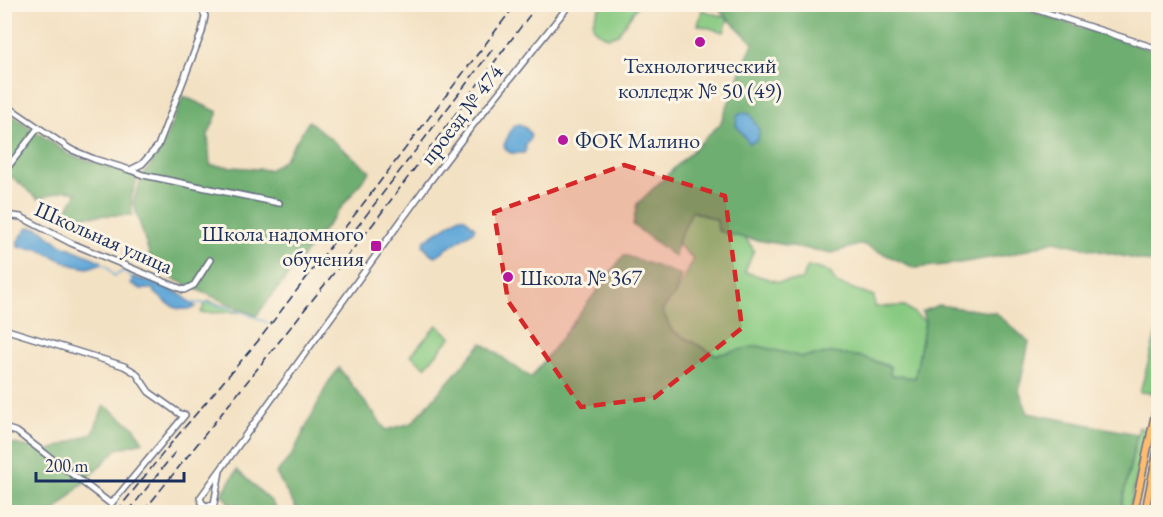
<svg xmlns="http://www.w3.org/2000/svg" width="1163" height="517" font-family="'EB Garamond',serif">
<rect width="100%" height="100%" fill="#fcf5e5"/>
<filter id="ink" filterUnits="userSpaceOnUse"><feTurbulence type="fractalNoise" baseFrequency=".0167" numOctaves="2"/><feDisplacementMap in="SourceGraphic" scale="12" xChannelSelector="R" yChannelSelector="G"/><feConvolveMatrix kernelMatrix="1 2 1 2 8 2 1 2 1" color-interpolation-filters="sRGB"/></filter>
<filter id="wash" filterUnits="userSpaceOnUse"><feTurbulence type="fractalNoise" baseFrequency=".008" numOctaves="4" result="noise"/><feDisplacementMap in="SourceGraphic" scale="24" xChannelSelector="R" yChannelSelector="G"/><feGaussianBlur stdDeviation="1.35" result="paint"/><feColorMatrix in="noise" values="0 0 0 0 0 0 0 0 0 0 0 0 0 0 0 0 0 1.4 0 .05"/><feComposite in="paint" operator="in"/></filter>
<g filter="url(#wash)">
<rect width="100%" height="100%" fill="#f3e1c3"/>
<!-- green -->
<g fill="#89ca82" stroke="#527c70" stroke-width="1.5">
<path d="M602 4H638V5L618 34 609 37C586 31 592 19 602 4Z"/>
<path d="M702 10 728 18 724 32 698 25Z"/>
<path d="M691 211 717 220 718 231 745 238 754 250 745 272 779 282 802 280 808 266 830 272 836 283 874 296 875 307 905 306 925 322 915 378 890 375V366L862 357 831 353 802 357 758 346 716 355 672 331 662 310 675 294 694 259 677 244Z"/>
<path d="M209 301 242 312 201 313 204 305Z"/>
<path d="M437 325 451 337 425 367 411 355Z"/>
<path d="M1158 327C1159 345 1163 380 1153 393L1140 392Z"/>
<path d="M1139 427 1146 431 1129 512H1120Z"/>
</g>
<!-- forest -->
<g fill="#6eae70" stroke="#446e67" stroke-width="1.5">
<path d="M714 5H1011L1158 52V264L1054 241 1013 254 954 264 915 268 862 244 832 253 745 238 718 231 717 220 692 211 677 244 675 257 633 225 637 204 720 124 753 43Z"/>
<path d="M183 96 218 112 208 135 210 165 269 170 284 160 309 121 370 171 256 316 171 278 150 256 133 202 143 175 161 150Z"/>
<path d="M5 110 70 155 138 176 131 199 132 215 63 216 77 193 66 190 38 199 11 176 5 184 4 151 9 144 5 143Z"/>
<path d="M624 255 681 275 675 294 662 310 672 331 716 355 758 346 802 357 831 353 862 357 890 367V375L915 378 925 322 922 312 938 305 996 313 1029 342 1019 390 1028 413 1137 434 1120 512H298L276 473 292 455 328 383 339 368 386 430 412 423 482 343 531 378Z"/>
<path d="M104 405 135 428 143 442 117 449 54 512H5V442L48 451 93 433Z"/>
<path d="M237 470 271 501 278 512H221L229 502 222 494Z"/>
</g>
<!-- water -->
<g fill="#62a8d8" stroke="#3e6c9b" stroke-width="1.5">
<path d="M742 113 750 114 759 130 758 140 749 143 736 125 737 116Z"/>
<path d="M519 124 527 129 531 135 529 141 525 145 526 149 524 153H511L506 150 504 145 513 126Z"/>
<path d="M460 217 465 218 475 228 473 231 436 256 431 254 423 245 425 240Z"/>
<path d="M28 227 39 228 60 244 101 261 102 263 88 268 72 265 38 249 18 247V241Z"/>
<path d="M133 277C145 280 176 290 184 297 189 301 190 304 196 307 176 314 170 304 155 293L153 289H141L131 284Z"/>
</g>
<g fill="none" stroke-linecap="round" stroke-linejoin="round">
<!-- stream -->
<g stroke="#62a8d8" stroke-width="1.5">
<path d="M100 263 107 266 114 276 124 271 133 279"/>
<path d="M189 304C211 299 247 313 268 323"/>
</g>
</g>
</g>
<g filter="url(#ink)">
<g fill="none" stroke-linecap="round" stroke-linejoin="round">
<!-- minor casing -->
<g stroke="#676d81" stroke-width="8">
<g id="minor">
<path d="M1019 4 1158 49"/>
<path d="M4 104 70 149 94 159 130 170 142 164 158 146 202 32 205 16 200 4"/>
<path d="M130 170 143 175 279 203"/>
<path d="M4 172 38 128"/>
<path d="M4 215 21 217 71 243 184 290 194 285 210 260"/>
<path d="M4 329 124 366 136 373 149 392 180 414 185 415 111 504 17 432 4 428"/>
<path d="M220 471 214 504 206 506 202 503 200 498 427 185 469 130 570 4"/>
</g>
</g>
<!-- major casing -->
<g stroke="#676d81" stroke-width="9">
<g id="major">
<path d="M1134 512 1158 400"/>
<path d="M1145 512 1158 448"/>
</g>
</g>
<!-- minor -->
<use href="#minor" stroke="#fff" stroke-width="5"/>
<!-- major -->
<use href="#major" stroke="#febc70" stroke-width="6"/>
<!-- rail -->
<g stroke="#1b2f5e" stroke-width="1.5" stroke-dasharray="9 4.5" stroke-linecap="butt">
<path d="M348 239 495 46"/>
<path d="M116 512 173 441 258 341 516 4"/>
<path d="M128 512 176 451"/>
<path d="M143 512 373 224 538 4"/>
</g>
</g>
</g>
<!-- marked area -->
<path fill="#d62828" fill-opacity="0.2" stroke="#d62828" stroke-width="4.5" stroke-dasharray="12 8" stroke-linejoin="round" d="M624 165 725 196 742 328 654 398 581 407 508 301 494 212Z"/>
<!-- markers -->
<g fill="#b5179e" stroke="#fcf5e5" stroke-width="2">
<circle cx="700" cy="42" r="6"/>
<circle cx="563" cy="140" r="6"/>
<rect x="370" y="240" width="12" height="12" rx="3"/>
<circle cx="508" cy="277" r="6"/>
</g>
<g text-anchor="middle" stroke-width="6" stroke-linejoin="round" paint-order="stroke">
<!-- poi labels -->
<g font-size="22" fill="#1b2f5e" stroke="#fcf5e5" text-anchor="start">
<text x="700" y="73" text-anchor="middle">Технологический<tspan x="700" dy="25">колледж № 50 (49)</tspan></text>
<text x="575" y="148">ФОК Малино</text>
<text x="364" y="241" text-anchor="end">Школа надомного<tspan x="364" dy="25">обучения</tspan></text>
<text x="520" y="285">Школа № 367</text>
</g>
<!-- street labels -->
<g font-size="22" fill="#1b2f5e" stroke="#fcf5e5">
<text transform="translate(461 114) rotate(-52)" y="8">проезд № 474</text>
<text transform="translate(104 237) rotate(24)" y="8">Школьная улица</text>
</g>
</g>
<!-- margin -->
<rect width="1163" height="517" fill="none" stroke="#fcf5e5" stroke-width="24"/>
<!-- scale -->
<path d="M36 472v9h148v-9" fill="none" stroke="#1b2f5e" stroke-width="3"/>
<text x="45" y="472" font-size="18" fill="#1b2f5e" stroke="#fcf5e5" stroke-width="4.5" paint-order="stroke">200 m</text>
</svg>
